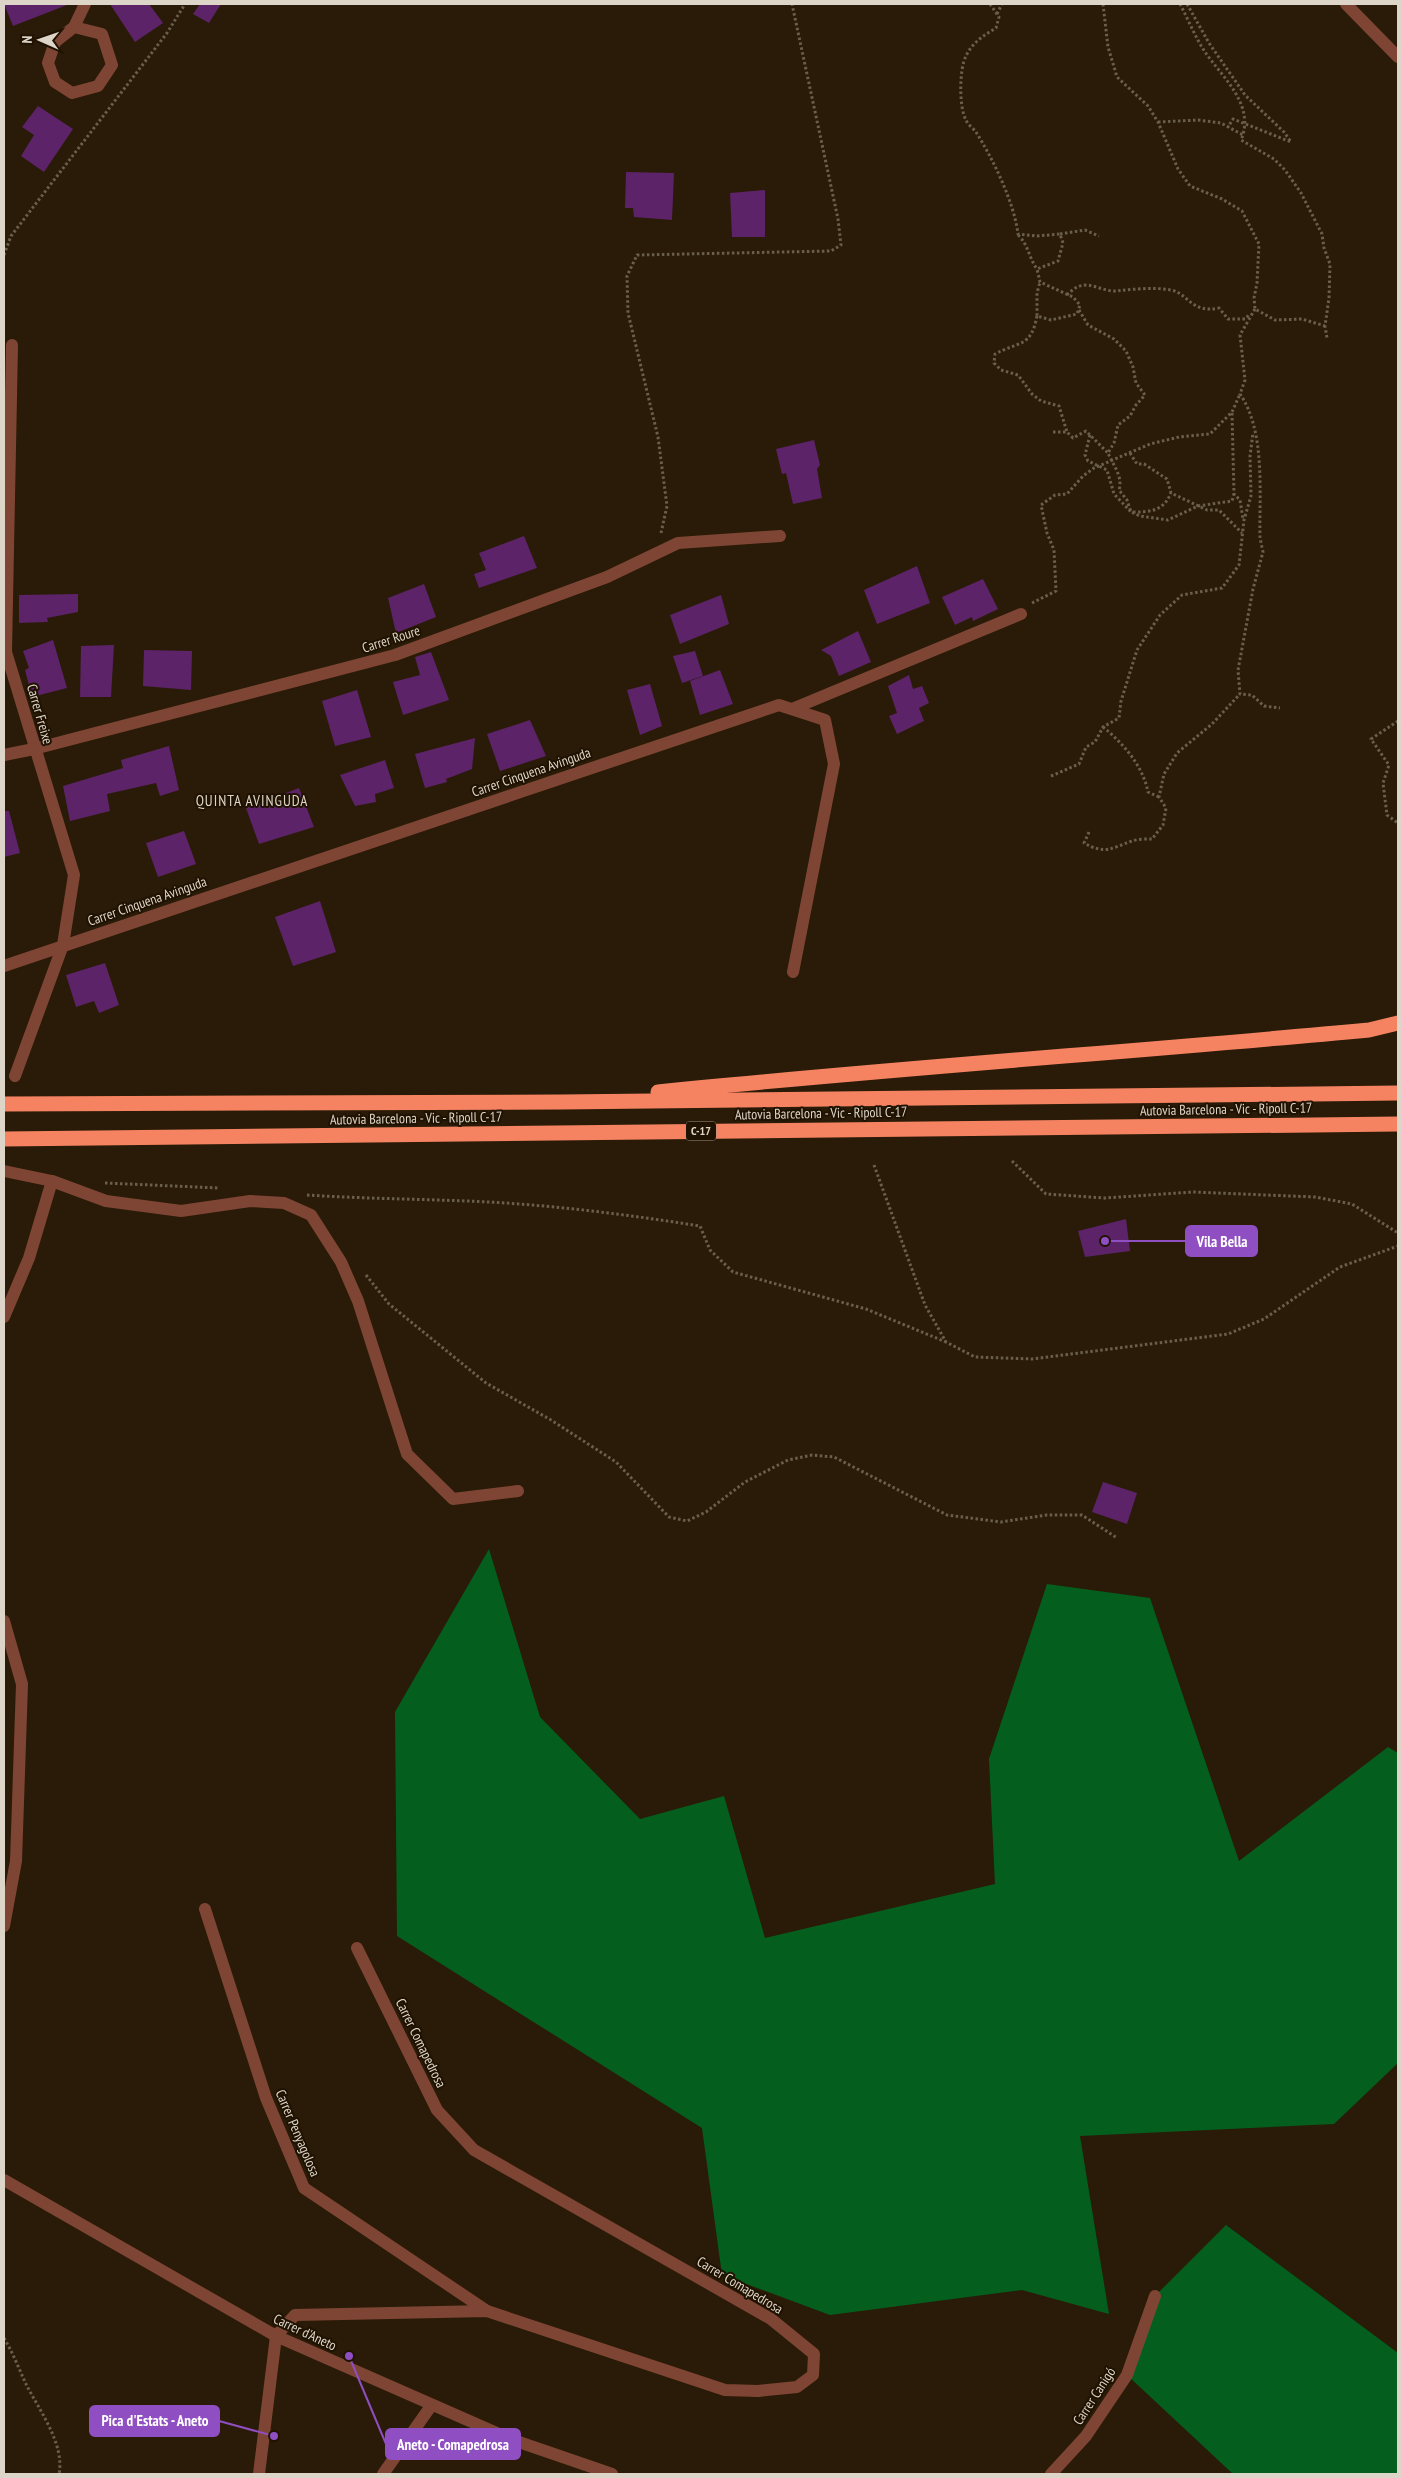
<svg xmlns="http://www.w3.org/2000/svg" width="1402" height="2478" font-family="'PT Sans Narrow',sans-serif">
<rect width="100%" height="100%" fill="#291b07"/>
<!-- forest -->
<g fill="#045f1e">
<path d="M489 1549 540 1717 640 1819 724 1796 765 1938 995 1884 989 1759 1047 1584 1150 1598 1239 1861 1388 1747 1398 1753V2063L1334 2124 1080 2136 1109 2314 1022 2290 830 2315 722 2275 702 2128 397 1936 395 1712Z"/>
<path d="M1226 2225 1398 2353V2474H1233L1127 2375 1155 2296Z"/>
</g>
<!-- building -->
<g fill="#5c2368">
<path d="M4 4H67V5L13 26Z"/>
<path d="M110 4H149L163 23 135 42Z"/>
<path d="M200 4H221L209 23 193 14Z"/>
<path d="M38 106 73 129 44 172 21 156 34 135 22 127Z"/>
<path d="M626 172 674 173 672 220 634 217 633 208H625Z"/>
<path d="M765 190V237H732L730 193Z"/>
<path d="M814 440 820 465 817 469 822 498 793 504 786 473 782 474 776 449Z"/>
<path d="M524 536 537 568 479 588 474 574 486 570 479 553Z"/>
<path d="M917 566 930 603 877 624 864 590Z"/>
<path d="M983 579 998 609 973 621 972 617 955 625 942 597Z"/>
<path d="M424 584 436 617 396 633 388 598Z"/>
<path d="M78 594V612L47 618 48 622 19 623V595Z"/>
<path d="M721 595 729 624 680 644 670 615Z"/>
<path d="M858 631 871 662 839 676 831 656 821 650Z"/>
<path d="M53 640 67 688 32 697 25 670 29 668 23 651Z"/>
<path d="M114 645 111 697H80L81 646Z"/>
<path d="M144 650 192 651 191 690 143 686Z"/>
<path d="M695 651 703 676 682 683 673 656Z"/>
<path d="M431 652 449 700 403 715 393 682 420 675 415 657Z"/>
<path d="M720 670 733 704 700 715 690 681Z"/>
<path d="M909 675 913 689 922 686 929 703 919 708 924 721 897 734 889 716 897 713 888 686Z"/>
<path d="M650 684 662 726 640 735 627 690Z"/>
<path d="M357 690 371 737 335 746 322 701Z"/>
<path d="M530 720 546 756 500 771 487 734Z"/>
<path d="M475 738 472 769 446 779 447 782 425 788 415 754Z"/>
<path d="M169 746 179 790 160 796 156 783 107 794 110 811 70 821 63 786 123 768 121 760Z"/>
<path d="M385 760 394 788 375 794 376 802 355 806 340 775Z"/>
<path d="M299 788 314 827 259 844 246 808Z"/>
<path d="M4 811H9L20 853 4 857Z"/>
<path d="M184 831 196 864 158 877 146 843Z"/>
<path d="M320 901 336 952 293 966 275 917Z"/>
<path d="M105 963 119 1005 99 1013 94 1001 76 1007 66 975Z"/>
<path d="M1126 1219 1130 1251 1085 1257 1078 1231Z"/>
<path d="M1103 1482 1137 1493 1127 1524 1092 1512Z"/>
</g>
<g fill="none" stroke-linecap="round" stroke-linejoin="round">
<!-- path -->
<g stroke="#6a5e4d" stroke-width="3" stroke-dasharray="2.5 2.5" stroke-linecap="butt">
<path d="M990 4 999 17 996 28C984 35 972 43 966 56 959 69 959 108 966 120 968 125 973 128 976 132 993 159 1014 202 1018 234L1037 236 1060 234 1063 243 1058 261 1037 269 1040 282 1073 297 1080 305 1077 314 1051 320 1037 316V293L1040 282"/>
<path d="M1103 4 1108 47 1117 77 1148 106 1158 122 1178 169 1190 186 1222 199 1242 211 1259 244 1257 283 1254 298 1255 309 1275 320 1302 319 1325 326"/>
<path d="M1180 4C1188 19 1195 37 1205 52 1222 77 1256 105 1241 140L1274 159 1285 170 1301 193 1322 234 1324 248 1330 264 1329 298 1325 326 1327 338"/>
<path d="M1187 4 1209 43 1245 95 1284 132 1291 142 1233 119 1228 127"/>
<path d="M997 14 1002 4"/>
<path d="M1158 122 1198 120 1221 123 1243 135"/>
<path d="M1060 234 1085 230 1099 236"/>
<path d="M1018 235C1028 244 1029 258 1037 269"/>
<path d="M4 255 11 236 167 33 185 4"/>
<path d="M1067 295C1073 289 1078 285 1087 285 1097 286 1107 292 1117 291 1134 289 1154 287 1171 290 1188 293 1191 314 1219 308L1228 319H1245L1249 315"/>
<path d="M1255 309 1240 335 1245 380 1240 394C1266 432 1259 494 1260 538L1263 552 1253 589 1238 670 1240 694 1252 695 1264 706 1280 708"/>
<path d="M1079 310 1088 325 1114 339 1126 351 1133 367 1136 383 1145 395 1136 405 1130 416 1118 425 1114 443 1108 453C1113 465 1123 476 1119 490L1127 500 1131 512 1140 516 1168 520 1198 506 1232 501 1234 494"/>
<path d="M1037 316C1031 348 1019 341 995 354L994 363 1001 370 1018 375 1032 394 1041 401 1059 406 1067 432"/>
<path d="M1232 413 1234 494 1240 500 1243 519"/>
<path d="M1053 432H1067L1073 438 1086 431 1108 453"/>
<path d="M1090 435 1085 455 1088 461 1107 470 1114 494 1131 512C1149 512 1163 512 1171 493"/>
<path d="M1130 453 1137 464H1144L1167 479 1171 493 1207 510H1219L1242 533"/>
<path d="M661 533 667 506 658 437 628 313 627 276 637 255 831 251 841 245 838 219 792 4"/>
<path d="M1032 603 1056 591 1054 550 1047 533 1041 505 1055 495 1067 494 1083 476 1094 468 1150 444 1179 437 1210 434 1232 412 1240 394"/>
<path d="M1398 721 1371 739 1389 765 1383 783 1387 815 1398 823"/>
<path d="M1103 727C1123 743 1143 766 1148 792L1159 797"/>
<path d="M1051 776 1079 764 1086 747 1095 742 1103 727 1119 718 1121 701 1137 650 1160 615 1182 595 1222 588 1239 565 1244 520 1251 496 1250 456 1253 433"/>
<path d="M1089 832 1084 843C1105 855 1112 848 1132 841 1138 839 1146 839 1152 839L1163 825 1166 808 1159 797 1164 774 1177 753 1212 724 1240 694"/>
<path d="M1012 1161 1046 1194 1105 1198 1193 1192 1315 1197 1352 1204 1398 1233"/>
<path d="M874 1165 925 1305 946 1342 975 1357 1032 1359 1228 1334 1264 1319 1340 1267 1398 1246"/>
<path d="M105 1183 219 1188"/>
<path d="M307 1195C368 1199 429 1199 489 1202 560 1206 630 1215 700 1226L710 1250 733 1272 866 1309 946 1342"/>
<path d="M366 1275 389 1304 486 1383 551 1420 616 1462 669 1517 687 1521 706 1512 745 1482 788 1460 812 1455 834 1457 947 1515 1001 1522 1047 1515H1082L1117 1538"/>
<path d="M4 2338C13 2353 19 2369 26 2384 39 2410 65 2444 59 2474"/>
</g>
<!-- minor -->
<g stroke="#7f4534" stroke-width="12">
<path d="M1346 4 1398 57"/>
<path d="M74 27 102 34 112 65 98 86 72 93 55 82 48 63 55 42 74 27 85 4"/>
<path d="M12 345 6 652 74 875 63 945 15 1076"/>
<path d="M792 709 1021 614"/>
<path d="M4 755 34 749 395 655 607 577 678 543 780 536"/>
<path d="M4 966 779 705 825 720 834 764 793 972"/>
<path d="M4 1171 52 1181 29 1258 4 1317"/>
<path d="M52 1181 106 1201 181 1211 250 1201 284 1203 311 1215 341 1262 358 1301 407 1454 453 1499 518 1491"/>
<path d="M4 1621 22 1684 16 1861 4 1926"/>
<path d="M205 1909 266 2098 304 2188 487 2311"/>
<path d="M4 2180 276 2336 513 2440 612 2474"/>
<path d="M276 2336 295 2315 487 2311 725 2390 758 2391 797 2387 813 2375 814 2354 771 2319 474 2150 437 2110 357 1948"/>
<path d="M259 2474 276 2336"/>
<path d="M383 2474 431 2406"/>
<path d="M1051 2474 1086 2436 1127 2375 1155 2296"/>
</g>
<!-- highway -->
<g stroke="#f58361" stroke-width="15">
<path d="M658 1092C895 1068 1132 1052 1369 1030L1398 1023"/>
<path d="M4 1104 561 1102 1398 1093"/>
<path d="M4 1139 1398 1124"/>
</g>
</g>
<g text-anchor="middle" stroke-width="4" stroke-linejoin="round" paint-order="stroke">
<!-- shield labels -->
<rect fill="#1f1201" stroke="#a59a8d" stroke-width="1" x="686" y="1121.5" width="30" height="19" rx="4"/>
<g font-size="12" font-weight="bold" fill="#ded5c9">
<text x="701" y="1135">C-17</text>
</g>
<!-- street labels -->
<g font-size="14" fill="#ded5c9" stroke="#1f1201">
<text transform="translate(391 639) rotate(-18)" y="5">Carrer Roure</text>
<text transform="translate(40 714) rotate(74)" y="5">Carrer Freixe</text>
<text transform="translate(531 772) rotate(-19)" y="5">Carrer Cinquena Avinguda</text>
<text transform="translate(147 901) rotate(-19)" y="5">Carrer Cinquena Avinguda</text>
<text transform="translate(1226 1109) rotate(-1)" y="5">Autovia Barcelona - Vic - Ripoll C-17</text>
<text transform="translate(821 1113) rotate(-1)" y="5">Autovia Barcelona - Vic - Ripoll C-17</text>
<text transform="translate(416 1118) rotate(-1)" y="5">Autovia Barcelona - Vic - Ripoll C-17</text>
<text transform="translate(421 2043) rotate(64)" y="5">Carrer Comapedrosa</text>
<text transform="translate(298 2133) rotate(67)" y="5">Carrer Penyagolosa</text>
<text transform="translate(740 2285) rotate(31)" y="5">Carrer Comapedrosa</text>
<text transform="translate(305 2332) rotate(25)" y="5">Carrer d'Aneto</text>
<text transform="translate(1094 2396) rotate(-57)" y="5">Carrer Canigó</text>
</g>
<!-- neighbourhood labels -->
<g font-size="15" letter-spacing="1" fill="#ded5c9" stroke="#1f1201">
<text x="252" y="806">QUINTA AVINGUDA</text>
</g>
</g>
<!-- callouts -->
<path fill="none" stroke="#8f4ec1" stroke-width="2" d="M1105 1241L1186 1241M274 2436L219 2421M349 2356L386 2444"/>
<g fill="#8f4ec1" stroke="#1f1201" stroke-width="2">
<circle cx="1105" cy="1241" r="5"/>
<circle cx="274" cy="2436" r="5"/>
<circle cx="349" cy="2356" r="5"/>
</g>
<g fill="#8f4ec1" stroke="#8f4ec1" stroke-width="2">
<rect x="1186" y="1226" width="71" height="30" rx="5"/>
<rect x="90" y="2406" width="129" height="30" rx="5"/>
<rect x="386" y="2429" width="134" height="30" rx="5"/>
</g>
<g font-size="15" text-anchor="middle" font-weight="bold" fill="#fff">
<text x="1222" y="1247">Vila Bella</text>
<text x="155" y="2426">Pica d'Estats - Aneto</text>
<text x="453" y="2450">Aneto - Comapedrosa</text>
</g>
<!-- border -->
<rect width="1402" height="2478" fill="none" stroke="#ded5c9" stroke-width="10"/>
<!-- north arrow -->
<g transform="translate(40 40) rotate(272)" stroke="#1f1201" stroke-width="4" paint-order="stroke">
<path d="M0-4L9 19L0 12L-9 19Z" fill="#ded5c9"/>
<text y="-8" font-size="14" font-weight="bold" text-anchor="middle" fill="#ded5c9">N</text>
</g>
</svg>
